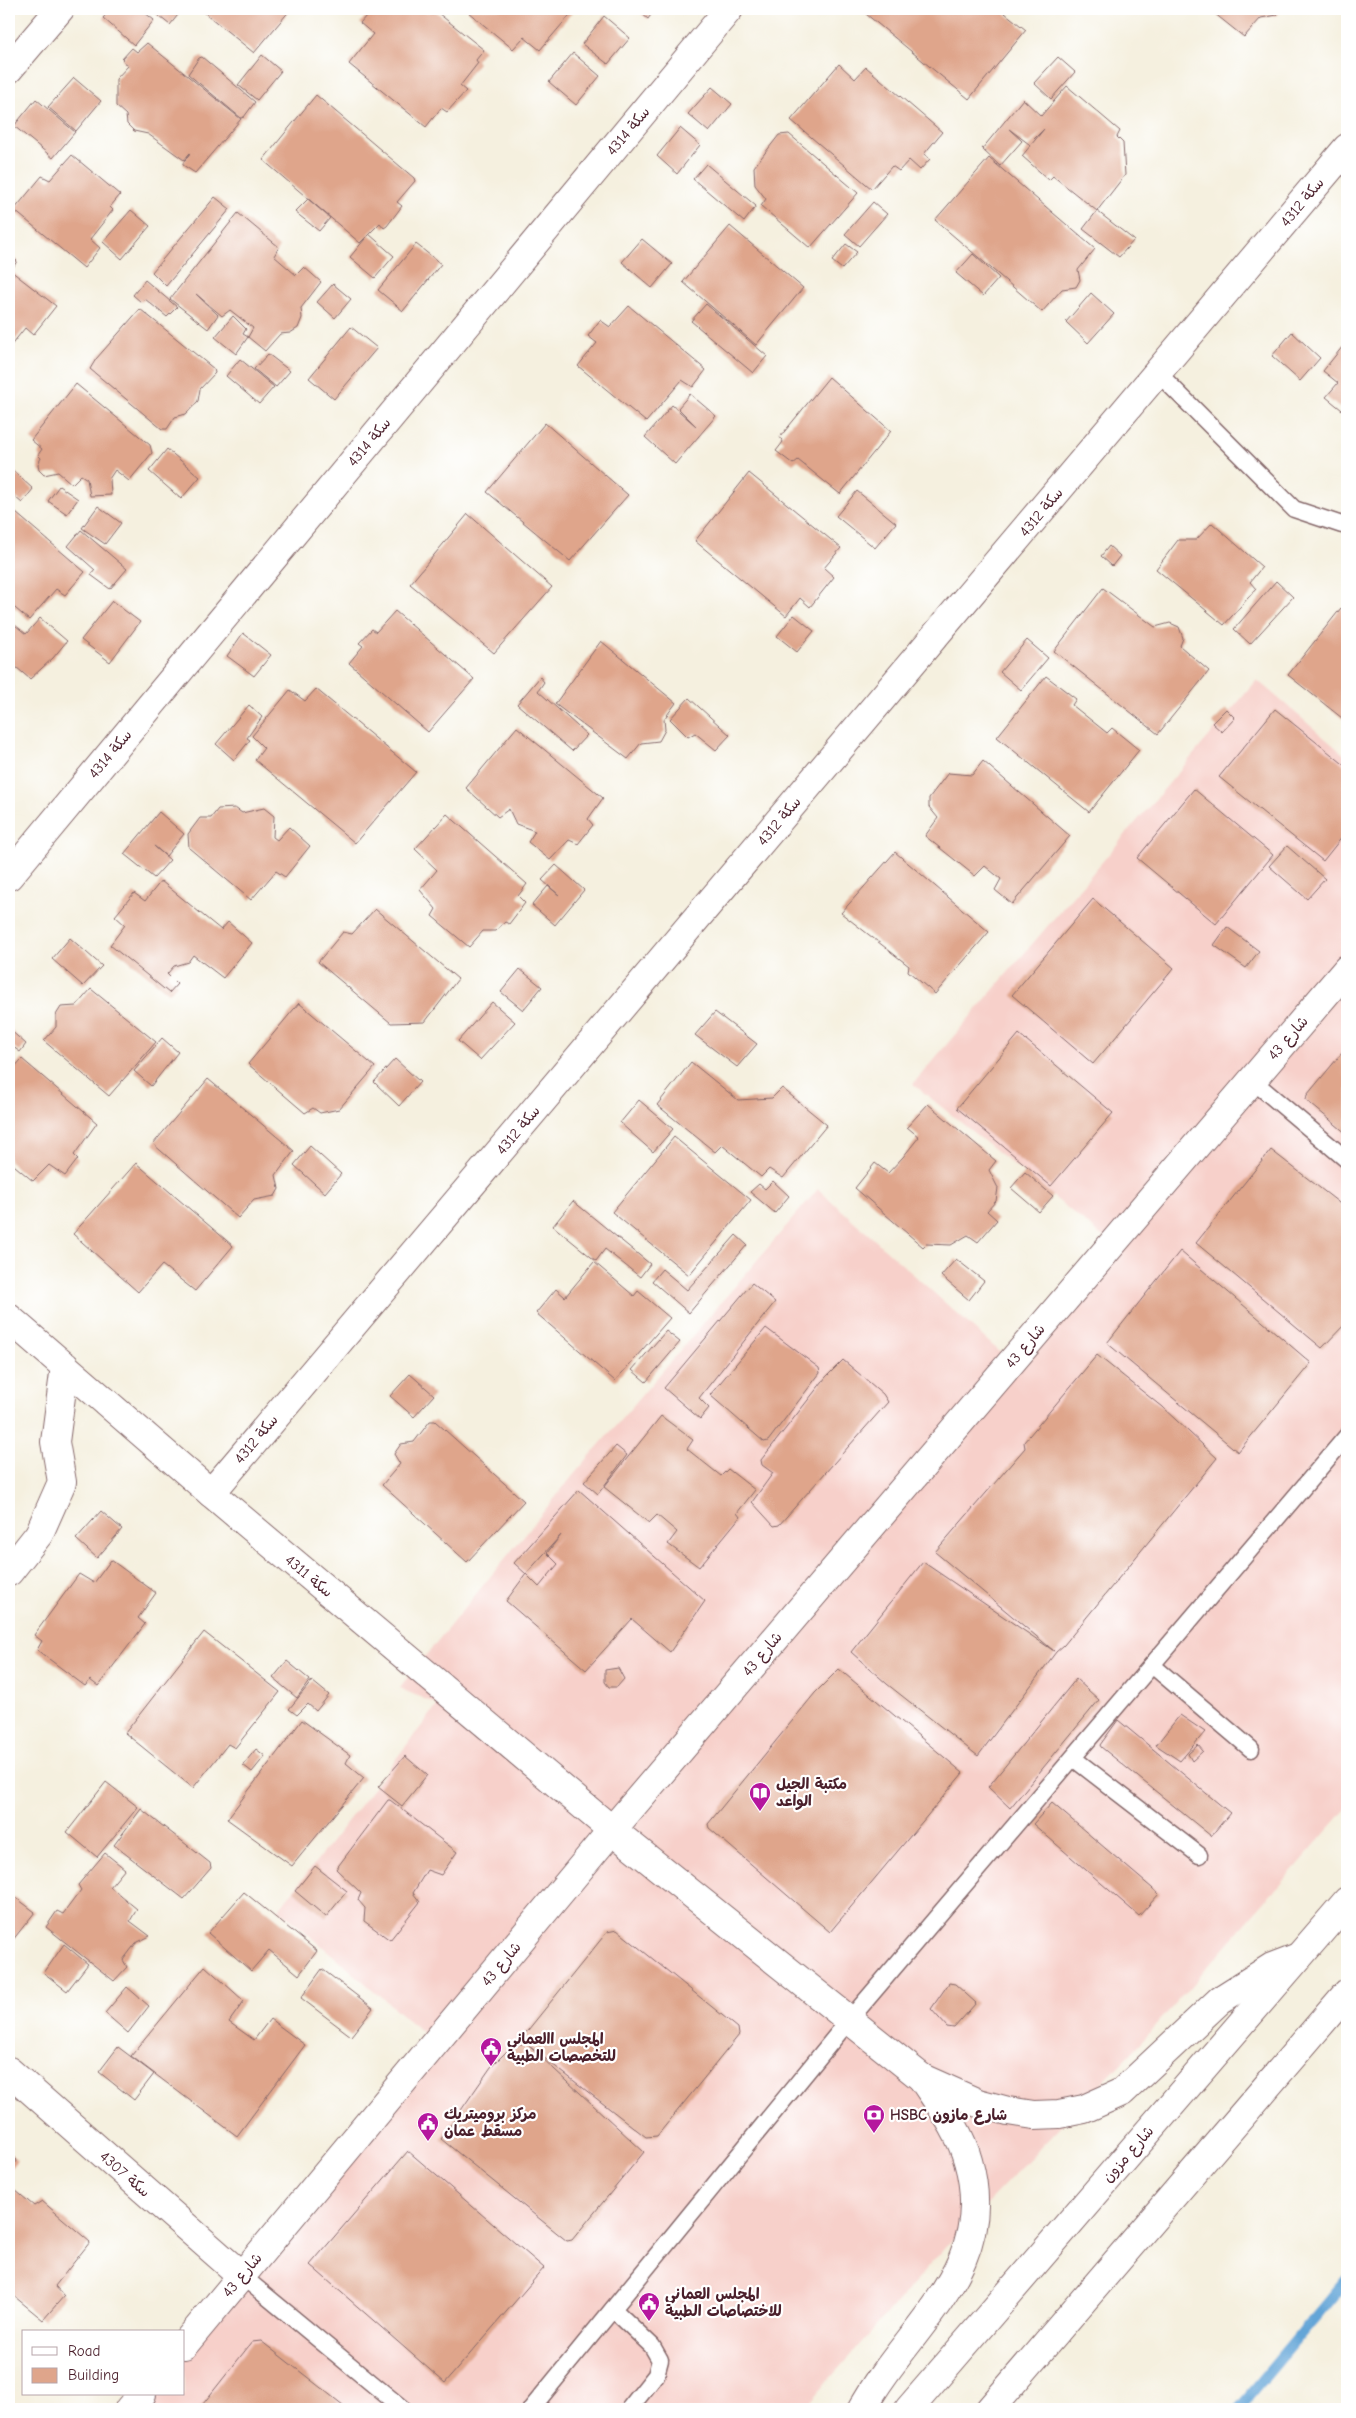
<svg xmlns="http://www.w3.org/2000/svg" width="1356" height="2418" font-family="'Comic Neue','Playpen Sans Arabic',sans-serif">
<rect width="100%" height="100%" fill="#fff"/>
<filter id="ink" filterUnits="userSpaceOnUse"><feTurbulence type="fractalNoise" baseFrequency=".02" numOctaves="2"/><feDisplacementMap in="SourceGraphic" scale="10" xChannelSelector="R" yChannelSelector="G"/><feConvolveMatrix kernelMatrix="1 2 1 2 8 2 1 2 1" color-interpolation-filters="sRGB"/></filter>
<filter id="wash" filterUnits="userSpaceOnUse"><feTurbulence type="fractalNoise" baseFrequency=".0096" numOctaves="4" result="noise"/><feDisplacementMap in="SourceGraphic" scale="20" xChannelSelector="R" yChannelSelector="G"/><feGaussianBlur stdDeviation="1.12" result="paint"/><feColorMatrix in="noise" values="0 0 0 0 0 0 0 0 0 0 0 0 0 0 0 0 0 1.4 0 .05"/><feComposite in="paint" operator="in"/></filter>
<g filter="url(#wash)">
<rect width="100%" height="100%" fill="#f5f0df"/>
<!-- built -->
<path fill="#f7d0ca" d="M1257 680 1347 757V1808L1138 2046 959 2232 803 2409H129L141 2394H184V2343L435 2043 279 1909 438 1705 399 1688 571 1478 818 1189 1011 1362 1112 1244 913 1084Z"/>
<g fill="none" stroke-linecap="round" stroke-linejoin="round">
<!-- stream -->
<path stroke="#63a5d7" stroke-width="11" d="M1238 2409 1347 2279"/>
</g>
<g id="blocks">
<!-- building -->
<g fill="#dfa58b">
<path d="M111 9H140L154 20 134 45 103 18Z"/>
<path d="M150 9H179L181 11 170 25Z"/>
<path d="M200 9H291L254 53Z"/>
<path d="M372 9H421L426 13 433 9 484 50 476 60 478 63 460 86 466 91 447 112 441 108 426 127 349 64 373 34 360 23Z"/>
<path d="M468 9H575L540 50 524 37 513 49 468 12Z"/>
<path d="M636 9H655L648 19Z"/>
<path d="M871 9H1000L1026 30 969 99 866 14Z"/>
<path d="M1209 9H1281L1277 15 1261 18 1244 37Z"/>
<path d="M604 16 630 38 608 64 582 44Z"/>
<path d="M147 43 241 119 195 173 183 165V163L190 153 184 160 148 134 134 131 127 124 126 115 116 106V79L128 66 122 59 132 48 137 52Z"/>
<path d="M573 53 600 76 576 105 549 82Z"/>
<path d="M262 55 281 71 257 100 238 85Z"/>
<path d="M202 57 255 102 244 117 241 118 188 74 199 58Z"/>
<path d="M1058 57 1075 72 1051 99 1034 83Z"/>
<path d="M839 64 855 79 866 67 942 132 924 154 930 159 920 170 909 160 899 171 892 166 872 189 791 120Z"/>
<path d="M74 78 101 101 76 131 48 107Z"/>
<path d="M1067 86 1120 131 1117 137 1123 143 1125 175 1097 211 1053 176 1049 180 1022 156 1044 129 1029 144 1009 129 1022 141 1000 166 982 149 1023 99 1041 116Z"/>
<path d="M712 87 732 104 709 132 688 114Z"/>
<path d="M316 95 414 178 415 181 397 202 402 206 387 226 384 228 380 223 360 243 263 160Z"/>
<path d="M36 99 75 132 53 158 14 126Z"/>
<path d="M680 128 700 145 677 174 657 156Z"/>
<path d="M789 134 858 193 810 248 761 206 766 199 755 185 754 167 779 135Z"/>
<path d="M72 155 120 195 110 207 113 210 90 239 100 248 84 268 14 210 42 176 50 180Z"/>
<path d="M989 158 1095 249 1078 270 1080 280 1076 287 1062 289 1042 312 935 220Z"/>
<path d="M706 164 756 206 744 222 693 179Z"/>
<path d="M215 197 230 209 166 286 152 272Z"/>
<path d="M308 199 330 218 319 231 295 212Z"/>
<path d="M873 202 887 214 859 246 845 234Z"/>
<path d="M131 210 150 226 122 259 103 242Z"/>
<path d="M1097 211 1134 240 1119 257 1083 229Z"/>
<path d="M238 213 279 247 274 256 296 275 304 267 321 282 301 308 302 318 298 328 290 333 280 334 265 351 248 337 236 354 215 337 233 316 246 329 243 334 248 337 253 328 230 310 222 316 196 294 218 315 208 329 170 299Z"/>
<path d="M730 226 803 288 756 345 683 282Z"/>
<path d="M369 234 394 256 375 278 350 257Z"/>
<path d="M642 239 672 264 652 288 622 262Z"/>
<path d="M416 244 441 264 403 311 378 290Z"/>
<path d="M846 244 857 252 842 269 832 261Z"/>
<path d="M9 254 17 261 11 271 56 306 33 335 25 328 9 348Z"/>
<path d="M973 254 999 278 983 296 956 273Z"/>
<path d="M145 280 177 307 167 317 145 299 141 302 133 295Z"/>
<path d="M333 284 351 299 335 318 317 302Z"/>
<path d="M1091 293 1114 314 1088 343 1066 322Z"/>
<path d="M706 304 767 356 753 373 691 321Z"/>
<path d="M629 306 706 370 693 387 682 380 646 422 578 366 597 343 588 336 600 320 610 327Z"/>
<path d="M140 309 214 369 215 373 200 389 198 401 186 414 175 417 167 429H162L90 369 96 359Z"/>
<path d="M351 327 377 348 334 399 309 378Z"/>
<path d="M1292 332 1320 358 1300 381 1272 356Z"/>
<path d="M1347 341V414L1326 397 1338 383 1323 371Z"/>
<path d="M268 354 290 371 276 387 254 369Z"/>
<path d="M240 359 274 387 259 404 226 376Z"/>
<path d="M829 377 891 431 840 494 798 460 793 464 776 451 783 442 780 437Z"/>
<path d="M76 384 150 445 152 453 129 481 115 470 109 479H110L111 495 90 496 87 479 81 475 72 484 58 472 44 475 39 470 38 464 41 458 38 455 42 449 31 440Z"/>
<path d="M690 394 716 416 675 464 645 437 672 405 696 426 678 408Z"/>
<path d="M545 423 628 495 570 561 487 492Z"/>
<path d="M167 449 200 477 181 499 149 471Z"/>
<path d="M9 467 33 489 22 503 9 492Z"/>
<path d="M749 473 841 548 824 568 834 577 810 607 800 598 786 616 695 541Z"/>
<path d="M59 486 78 499 67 514 48 501Z"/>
<path d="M857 491 896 523 875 548 836 516Z"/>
<path d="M98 506 121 523 105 544 82 528Z"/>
<path d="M9 507 85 572 65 595 56 589 29 620 9 603Z"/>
<path d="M468 514 552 587 494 653 410 584Z"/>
<path d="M1212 523 1262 567 1250 582 1256 589 1224 625 1156 569 1178 540H1196Z"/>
<path d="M81 530 127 569 110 589 91 575 95 570 68 546Z"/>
<path d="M1109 546 1120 556 1112 566 1101 556Z"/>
<path d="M1276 581 1293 597 1250 644 1234 629Z"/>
<path d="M1103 588 1155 627 1170 623 1179 627 1183 638 1180 646 1209 671 1158 734 1054 651Z"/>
<path d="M112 601 140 622 110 662 81 640Z"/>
<path d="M1341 608 1347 612V722L1288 675Z"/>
<path d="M395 611 474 679 428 732 349 663 363 646 359 643 372 629 376 632Z"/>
<path d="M794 615 814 631 797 652 777 636Z"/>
<path d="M40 618 67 641 53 658 30 679 9 661V632L15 625 26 634Z"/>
<path d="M243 633 271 655 254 676 227 656Z"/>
<path d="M1027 640 1048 658 1021 690 1000 672Z"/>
<path d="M601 641 676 703 664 719 665 730 659 741 641 743 628 759 555 704Z"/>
<path d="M1046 676 1076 699 1072 705 1107 733 1112 728 1139 750 1089 812 997 737Z"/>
<path d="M540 677 544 682 538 691 587 735 572 751 517 704Z"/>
<path d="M316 689 416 772 355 843 255 760 264 748 252 736 290 690 305 701Z"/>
<path d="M689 698 730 735 716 750 695 733 688 737 670 719Z"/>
<path d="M249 705 262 717 247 738 250 740 234 760 216 744Z"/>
<path d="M1226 709 1235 718 1222 732 1212 723Z"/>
<path d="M1275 709 1347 767V831L1323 861 1219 777Z"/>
<path d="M517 727 603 798 588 819 593 825 578 844 569 840 550 860 528 842 535 831 516 824 509 809 498 817 466 788Z"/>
<path d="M983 761 1070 836 1012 904 995 890 1001 879 985 866 975 876 925 836 938 818 929 807V798L948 773 972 775Z"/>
<path d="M1194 789 1273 855 1216 924 1137 858Z"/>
<path d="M235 808 242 813 264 808 274 816 273 837 277 840 289 827 310 846 285 877 276 871 251 900 189 848 188 834 200 818H211L218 809Z"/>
<path d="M159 812 184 834 166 856 154 846 170 860 154 878 124 854Z"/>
<path d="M447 814 527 884 518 896 525 903 509 924 505 922 495 931H483L469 947 432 916 436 909 420 890 437 870 415 849Z"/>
<path d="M1287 846 1325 879 1307 899 1269 866Z"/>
<path d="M895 852 989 932 935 994 908 971 909 966 841 913Z"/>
<path d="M556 865 584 890 555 925 532 905 548 886 559 895 542 880Z"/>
<path d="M161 881 221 930 228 922 252 943 223 978 193 955 188 962 174 966 167 974 177 984 169 993 110 945 125 925 115 916 134 893 145 901Z"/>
<path d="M1093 899 1174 968 1093 1064 1012 995Z"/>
<path d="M375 909 458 979 425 1022 391 1023 318 962 343 932 352 934Z"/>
<path d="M1227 927 1259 951 1246 968 1214 945Z"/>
<path d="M70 938 102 966 83 986 52 959Z"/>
<path d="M520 969 542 987 523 1010 501 992Z"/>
<path d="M91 989 156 1042 109 1096 44 1041 56 1027V1015L61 1007 76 1006Z"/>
<path d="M492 1002 515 1022 480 1060 458 1041Z"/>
<path d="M299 1003 375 1067 339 1109 320 1113 313 1108 305 1113 248 1064Z"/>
<path d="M715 1012 757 1044 737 1067 695 1035Z"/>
<path d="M9 1029 26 1044 20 1052 12 1046 9 1050Z"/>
<path d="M1019 1034 1113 1113 1051 1186 957 1108Z"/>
<path d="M162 1038 178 1052 151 1086 134 1071Z"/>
<path d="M1347 1047V1134L1306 1100 1307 1095Z"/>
<path d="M22 1059 97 1123 74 1155 78 1159 65 1176 49 1165 33 1181 9 1161V1073Z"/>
<path d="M395 1059 420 1082 399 1106 374 1082Z"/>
<path d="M691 1062 738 1100 772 1098 782 1088 827 1125 783 1178 769 1169 761 1177 722 1145 715 1152 657 1105Z"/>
<path d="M208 1079 294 1151 276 1175 279 1189 275 1196 254 1200 238 1218 153 1144Z"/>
<path d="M639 1100 673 1129 653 1152 620 1123Z"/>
<path d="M928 1104 996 1161 989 1170 998 1188 996 1201 987 1211 997 1220 978 1242 968 1235 951 1245 926 1244 923 1247 855 1188 875 1163 888 1173 903 1157 919 1137 907 1127Z"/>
<path d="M674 1137 751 1200 689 1275 612 1212Z"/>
<path d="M310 1146 341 1174 325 1193 294 1165Z"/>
<path d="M1271 1150 1338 1202 1347 1212V1322L1322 1348 1196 1243Z"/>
<path d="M136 1163 233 1246 195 1291 162 1265 138 1292 73 1234Z"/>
<path d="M1025 1172 1053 1196 1039 1212 1011 1188Z"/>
<path d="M773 1181 789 1196 775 1213 750 1192 759 1184 765 1189Z"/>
<path d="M573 1201 650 1264 640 1277 605 1249 596 1261 553 1226Z"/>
<path d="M736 1235 747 1245 689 1313 652 1281 662 1269 687 1290Z"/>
<path d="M1180 1251 1311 1363 1238 1452 1107 1343Z"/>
<path d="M956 1259 984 1281 969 1300 941 1276Z"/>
<path d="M594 1262 634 1296 638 1291 670 1318 615 1381 536 1313 556 1289 565 1297Z"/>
<path d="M752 1283 775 1302 699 1398 709 1408 700 1419 664 1388Z"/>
<path d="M766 1328 819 1368 820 1373 768 1441 764 1442 710 1395Z"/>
<path d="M666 1331 680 1342 646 1382 632 1370Z"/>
<path d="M1097 1355 1162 1407 1217 1458 1064 1645 1056 1652 978 1756 887 1684 851 1652 923 1562 1054 1651 935 1552 1025 1448 1024 1442Z"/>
<path d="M843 1360 883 1394 888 1402 779 1525 774 1526 752 1502 773 1473 762 1465 761 1460 826 1377Z"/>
<path d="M410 1374 434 1395 414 1417 390 1396Z"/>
<path d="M661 1416 693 1440 687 1449 721 1476 728 1469 755 1490 737 1513 740 1517 699 1567 668 1544 677 1532 657 1515 649 1523 604 1487Z"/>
<path d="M430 1421H435L524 1501 467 1562 382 1485 400 1464 394 1454 401 1444 414 1442Z"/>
<path d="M616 1446 627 1455 598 1494 584 1482Z"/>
<path d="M579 1490 705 1601 670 1652 632 1619 586 1670 506 1601 526 1574 539 1587 558 1564 547 1553 561 1535 526 1574 514 1563Z"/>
<path d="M101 1511 122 1529 97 1558 76 1539Z"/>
<path d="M111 1560 156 1593 138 1618 145 1624 98 1686 90 1680 85 1686 37 1650 42 1641 34 1635 79 1574 94 1583Z"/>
<path d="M204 1632 280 1692 235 1748 228 1744 193 1788 125 1733Z"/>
<path d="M287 1661 310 1680 297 1698 273 1678Z"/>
<path d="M618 1668 624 1679 617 1687H609L605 1682V1670Z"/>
<path d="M839 1669 963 1773 830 1932 709 1828 708 1824 815 1693Z"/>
<path d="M1076 1679 1099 1700 1010 1808 988 1787Z"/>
<path d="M312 1681 329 1695 316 1711 308 1704 297 1715 289 1709Z"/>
<path d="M1180 1715 1205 1732 1180 1761 1156 1745Z"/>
<path d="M302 1720 350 1755 346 1763 364 1778 292 1866 227 1819Z"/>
<path d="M1118 1720 1230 1813 1211 1836 1101 1747 1100 1745Z"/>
<path d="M1198 1745 1203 1751 1192 1761 1188 1754Z"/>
<path d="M256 1749 265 1756 252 1772 243 1765Z"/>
<path d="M405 1756 427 1775 402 1806 378 1787Z"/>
<path d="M106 1782 138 1807 97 1857 67 1832Z"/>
<path d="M388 1800H390L457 1852 441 1875 427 1870 413 1893 420 1902 390 1940 364 1921 365 1908 358 1900 361 1893 336 1869Z"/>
<path d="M1052 1803 1159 1894 1139 1916 1033 1824Z"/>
<path d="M141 1809 210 1863 211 1868 184 1899 114 1845Z"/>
<path d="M105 1853 125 1869 110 1887 137 1909 130 1921 150 1936 136 1943 123 1960 127 1967 114 1981 46 1927 57 1911 63 1914 81 1890 78 1885Z"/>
<path d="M315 1866 347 1891 326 1917 295 1891Z"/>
<path d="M244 1892 317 1951 299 1975 269 1950 251 1971 208 1933Z"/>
<path d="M15 1897 35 1912 12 1941 9 1938V1905Z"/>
<path d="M617 1930 738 2028 739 2035 657 2136 646 2137 529 2046 644 2152 572 2240 567 2241 441 2139 491 2067 512 2046 526 2043 524 2035 607 1932Z"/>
<path d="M64 1944 88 1964 67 1991 44 1973Z"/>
<path d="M205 1966 244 2001 229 2022 254 2040 270 2019 305 2045 237 2136 131 2056Z"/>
<path d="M322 1969 373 2008 351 2036 301 1998Z"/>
<path d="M949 1983 955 1984 976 2003 954 2028 947 2027 931 2009Z"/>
<path d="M127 1987 149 2006 128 2033 105 2013Z"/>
<path d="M118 2047 154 2074 134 2100 99 2072Z"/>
<path d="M408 2151 544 2268 445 2383 310 2265Z"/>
<path d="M9 2153 17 2160 9 2170Z"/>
<path d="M9 2185 34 2206 42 2201 90 2242 55 2286 64 2296 43 2320 9 2292Z"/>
<path d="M261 2341 348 2409H199L252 2342Z"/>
</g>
</g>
</g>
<g filter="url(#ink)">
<use href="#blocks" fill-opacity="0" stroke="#86686a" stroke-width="1"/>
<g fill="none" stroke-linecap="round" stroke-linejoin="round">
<!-- lane casing -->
<g stroke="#86686a" stroke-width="19">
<g id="lane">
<path d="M1158 373 1294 509 1342 525 1347 524"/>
<path d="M1252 1080 1347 1160"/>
<path d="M1152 1665 1251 1749"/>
<path d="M1073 1758 1199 1855"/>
<path d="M242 2276 403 2409"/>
<path d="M613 2309 652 2346 660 2360 656 2375 629 2409"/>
<path d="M531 2409 850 2019 1347 1436"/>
</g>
</g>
<!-- street casing -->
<g stroke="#86686a" stroke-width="30">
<g id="street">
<path d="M9 69 60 9"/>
<path d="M9 876 729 9"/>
<path d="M211 1493 1347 148"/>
<path d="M9 1572 39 1534 62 1482 55 1442 65 1366"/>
<path d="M9 2071 242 2276"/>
</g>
</g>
<!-- secondary casing -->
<g stroke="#86686a" stroke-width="30">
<g id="secondary">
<path d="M9 1318 211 1493 612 1830 922 2078 978 2103 1008 2111 1034 2115 1059 2114 1084 2109 1122 2092 1220 2000 1272 1967 1298 1957"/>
<path d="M184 2345 612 1830 1347 969"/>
<path d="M129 2409 142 2394"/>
<path d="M862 2409C907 2326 999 2268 968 2161 960 2131 939 2104 922 2078"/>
</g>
</g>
<!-- primary casing -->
<g stroke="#86686a" stroke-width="30">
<g id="primary">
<path d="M909 2409 1347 1901"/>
<path d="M990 2409 1347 1993"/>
</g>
</g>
<!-- lane -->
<use href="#lane" stroke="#fff" stroke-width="16"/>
<!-- street -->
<use href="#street" stroke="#fff" stroke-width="28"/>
<!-- secondary -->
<use href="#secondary" stroke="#fff" stroke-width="28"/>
<!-- primary -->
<use href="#primary" stroke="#fff" stroke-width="28"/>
</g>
</g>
<!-- icons -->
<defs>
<g id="library-pin" transform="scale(1.125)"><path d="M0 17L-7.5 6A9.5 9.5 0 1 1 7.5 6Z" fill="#b5179e" stroke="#fff"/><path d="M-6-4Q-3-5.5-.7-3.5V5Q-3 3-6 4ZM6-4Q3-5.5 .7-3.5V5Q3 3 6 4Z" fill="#fff"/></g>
<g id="civic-pin" transform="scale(1.125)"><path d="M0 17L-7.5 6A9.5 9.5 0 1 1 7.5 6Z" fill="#b5179e" stroke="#fff"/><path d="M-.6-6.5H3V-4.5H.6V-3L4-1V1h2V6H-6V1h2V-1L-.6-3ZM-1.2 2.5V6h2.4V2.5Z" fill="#fff"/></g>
<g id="bank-pin" transform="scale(1.125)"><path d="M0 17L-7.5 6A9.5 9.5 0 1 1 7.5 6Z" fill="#b5179e" stroke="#fff"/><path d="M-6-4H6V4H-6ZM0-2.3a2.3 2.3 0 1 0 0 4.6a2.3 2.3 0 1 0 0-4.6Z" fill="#fff"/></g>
</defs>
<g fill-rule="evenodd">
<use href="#library-pin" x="760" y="1793"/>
<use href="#civic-pin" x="491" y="2048"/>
<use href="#bank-pin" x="874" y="2115"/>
<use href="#civic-pin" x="428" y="2123"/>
<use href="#civic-pin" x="649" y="2303"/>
</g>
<g text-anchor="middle" stroke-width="4.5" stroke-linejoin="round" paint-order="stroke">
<!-- street labels -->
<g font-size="15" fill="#4a1f2b" stroke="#fff">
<text transform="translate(628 131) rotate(-50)" y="5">سكة 4314</text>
<text transform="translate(1302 202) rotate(-50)" y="5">سكة 4312</text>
<text transform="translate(369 442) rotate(-50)" y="5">سكة 4314</text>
<text transform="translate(1041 512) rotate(-50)" y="5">سكة 4312</text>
<text transform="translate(110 754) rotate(-50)" y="5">سكة 4314</text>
<text transform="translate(779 821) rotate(-50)" y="5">سكة 4312</text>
<text transform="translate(1288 1038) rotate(-49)" y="5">شارع 43</text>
<text transform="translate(518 1130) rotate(-50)" y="5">سكة 4312</text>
<text transform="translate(1025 1346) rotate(-50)" y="5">شارع 43</text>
<text transform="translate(256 1439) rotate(-50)" y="5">سكة 4312</text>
<text transform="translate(309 1576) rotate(40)" y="5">سكة 4311</text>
<text transform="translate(762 1654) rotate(-50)" y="5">شارع 43</text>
<text transform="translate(501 1964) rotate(-50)" y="5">شارع 43</text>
<text transform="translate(1128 2154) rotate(-49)" y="5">شارع مزون</text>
<text transform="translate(125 2174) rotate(41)" y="5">سكة 4307</text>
<text transform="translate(242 2275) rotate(-50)" y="5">شارع 43</text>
</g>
<!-- poi labels -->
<g font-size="15" font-weight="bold" fill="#4a1f2b" stroke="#fff" text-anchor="start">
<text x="776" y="1789">مكتبة الجيل<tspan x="776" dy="17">الواعد</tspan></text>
<text x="507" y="2044">المجلس االعمانى<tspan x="507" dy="17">للتخصصات الطبية</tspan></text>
<text x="444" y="2119">مركز بروميتريك<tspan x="444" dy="17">مسقط عمان</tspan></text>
<text x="890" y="2120">HSBC شارع مازون</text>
<text x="665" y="2299">المجلس العماني<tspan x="665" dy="17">للاختصاصات الطبية</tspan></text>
</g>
</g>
<!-- margin -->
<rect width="1356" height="2418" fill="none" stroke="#fff" stroke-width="30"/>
<!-- legend -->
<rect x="22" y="2330" width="162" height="65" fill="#ffffff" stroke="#b7a5aa"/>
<rect x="32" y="2347" width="25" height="8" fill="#ffffff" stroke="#b7a5aa"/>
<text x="68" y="2356" font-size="15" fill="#4a1f2b">Road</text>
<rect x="32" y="2368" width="25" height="15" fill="#dfa58b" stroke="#b7a5aa"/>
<text x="68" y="2380" font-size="15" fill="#4a1f2b">Building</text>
</svg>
